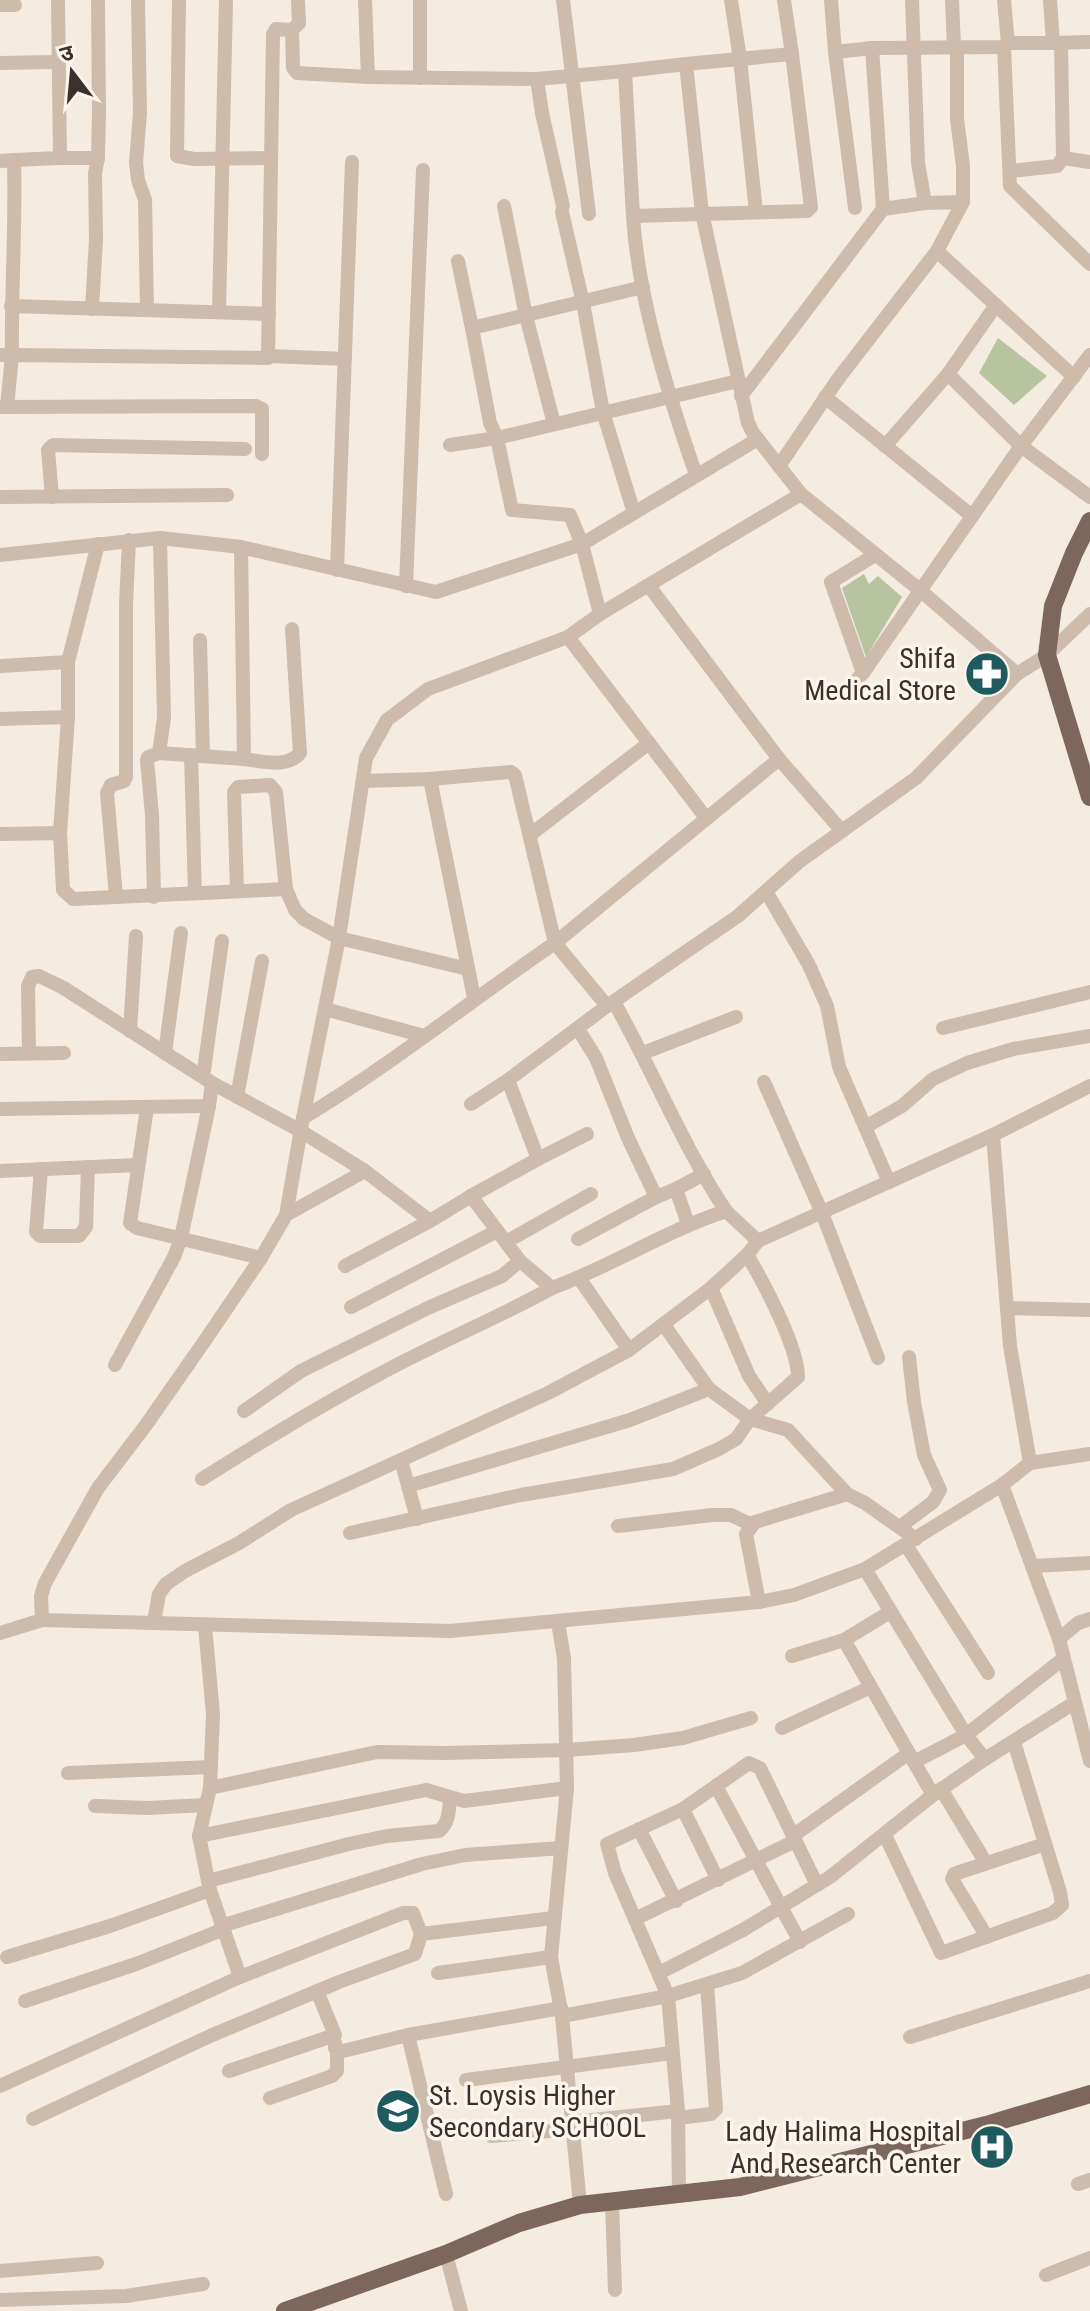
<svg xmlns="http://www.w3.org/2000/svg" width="1090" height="2311" font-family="'Roboto Condensed','Noto Sans Devanagari',sans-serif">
<rect width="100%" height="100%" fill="#f4ebe1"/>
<!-- green -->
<g fill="#b8c4a0">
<path d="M998 338 1047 376 1014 405 979 373Z"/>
<path d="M864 574 869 584 878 576 902 597 866 657 842 588Z"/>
</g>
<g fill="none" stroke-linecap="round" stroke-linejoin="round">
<!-- minor -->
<g stroke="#cdbbac" stroke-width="14">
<path d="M138 0 140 113 136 163 138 180 145 200 147 310"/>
<path d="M179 0 177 156 194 159 271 158"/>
<path d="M365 0 368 77"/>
<path d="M563 0 589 214"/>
<path d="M731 0 740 59 756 212"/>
<path d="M784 0 792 54 686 64 702 213 748 423 753 433 801 494 921 591 1017 674"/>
<path d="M831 0 835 52"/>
<path d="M912 0 918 163 925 203"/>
<path d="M952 0 954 48"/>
<path d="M1004 0 1008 43"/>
<path d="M1050 0 1053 43 1090 42"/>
<path d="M0 5H15"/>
<path d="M292 30 299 23 298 0"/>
<path d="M1061 44 1063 158 1090 162"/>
<path d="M1004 47 1010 186 1090 264"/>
<path d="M872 48 883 209"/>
<path d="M957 48V119L963 166V202L937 251 1074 377"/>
<path d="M0 63 57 62"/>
<path d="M686 64 625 71 633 216 807 211 811 207 792 54"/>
<path d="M420 78V0"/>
<path d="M537 79 542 113 563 206"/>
<path d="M60 158H98"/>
<path d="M14 160 60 158 58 0"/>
<path d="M0 161 14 160C16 225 11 290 12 355H0"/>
<path d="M1010 171 1057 166 1063 158"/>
<path d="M504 206 526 316 554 424"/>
<path d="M855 208 835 52 872 48 1004 47 1008 43H1053"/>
<path d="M562 212 583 303 603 412 634 513"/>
<path d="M633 216C638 298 669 397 696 475"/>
<path d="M458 261 472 328 643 287"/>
<path d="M11 306 269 314"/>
<path d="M92 309 96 239 95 173 98 158 99 112 98 0"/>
<path d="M219 311 226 0"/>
<path d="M270 356 345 359"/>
<path d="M948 374 1021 446 1090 497"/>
<path d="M741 396 883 209 925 203 963 202"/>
<path d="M825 397 972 516"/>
<path d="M0 407 256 406 262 409V454"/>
<path d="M7 407 12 355 268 358 273 34 276 29 292 30 293 68 297 73 368 77 537 79 625 71"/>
<path d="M450 445 497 438 738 381"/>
<path d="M885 446 948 374 996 305"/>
<path d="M779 466 838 379 937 251"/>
<path d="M0 497 227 495"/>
<path d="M52 497 48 450 53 445 245 449"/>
<path d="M0 555 160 538 241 547 436 592 582 544 570 515 512 510 497 438 490 423 472 328"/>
<path d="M337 570 352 162"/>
<path d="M406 586 423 170"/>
<path d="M649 586 779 759"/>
<path d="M600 614 582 544 758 439"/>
<path d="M568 637 706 818"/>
<path d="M200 640 203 756"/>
<path d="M0 666 68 662"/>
<path d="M863 673 831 582 875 555"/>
<path d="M845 692 863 673 1021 446 1090 355"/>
<path d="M0 719 68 717V662L98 544"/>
<path d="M159 753 244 759 241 547"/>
<path d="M191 755 195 893"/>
<path d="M244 759C261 761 287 769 300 753L292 629"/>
<path d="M430 779 474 998"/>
<path d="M363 781 430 779 511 772 515 775 555 943 779 759 842 831"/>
<path d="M60 833 68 717"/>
<path d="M0 834 60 833 63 890 73 899 286 889"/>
<path d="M530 835 649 743"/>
<path d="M237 891 234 792 238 787 270 785 276 792 286 889 295 910 304 919 339 938 468 969"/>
<path d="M767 893 809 965 827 1006 839 1067 889 1182"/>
<path d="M116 896 107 793 111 785 124 781 126 777V605L129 540"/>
<path d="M154 897 152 815 147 760 148 757 159 753 164 718 160 538"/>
<path d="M614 1002C653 1071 682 1145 726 1211"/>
<path d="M325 1009 424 1036"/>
<path d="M943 1028 1090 992"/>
<path d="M578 1029 596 1058 628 1138 656 1197 676 1189 688 1224"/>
<path d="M130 1031 136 936"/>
<path d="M29 1053 28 986 32 977 39 976 62 987 212 1083 299 1130 365 1171"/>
<path d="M165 1053 181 933"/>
<path d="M643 1053 736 1017"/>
<path d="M0 1054 64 1053"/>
<path d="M203 1077 222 941"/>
<path d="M764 1082 822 1213 878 1358"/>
<path d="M237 1097 262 961"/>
<path d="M471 1104 508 1080"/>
<path d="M147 1108 130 1223 137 1228 261 1258"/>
<path d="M0 1109 209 1106 212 1083"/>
<path d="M303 1118 339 938 366 758 387 720 428 689 568 637 600 614 801 494"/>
<path d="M867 1126 902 1106 933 1079 967 1063 1013 1049 1090 1036"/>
<path d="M993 1135 1010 1346 1030 1463"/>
<path d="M538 1159 587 1134"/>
<path d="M41 1169 36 1232 40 1236H79L86 1227 88 1167"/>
<path d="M0 1171 138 1165"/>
<path d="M676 1189 704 1174"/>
<path d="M471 1196 538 1159 508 1080 607 1006 738 916 800 861 916 778 1017 674 1047 655 1090 614"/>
<path d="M286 1215 303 1118C391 1065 470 1001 555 943L607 1006"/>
<path d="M578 1239 656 1197"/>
<path d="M506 1242 591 1194"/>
<path d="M345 1266 430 1221"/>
<path d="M579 1278 629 1350"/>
<path d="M711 1288 749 1376 768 1404"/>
<path d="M351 1307 497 1231"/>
<path d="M1007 1308 1090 1310"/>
<path d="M664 1325 709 1389 750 1419 788 1430 847 1494 865 1503 916 1539"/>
<path d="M115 1365 174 1257 181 1238 209 1106"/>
<path d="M244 1411 301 1371 430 1307 502 1276 520 1261"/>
<path d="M401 1460 417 1519"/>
<path d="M202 1479C259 1443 316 1408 376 1376 434 1344 494 1320 552 1288"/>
<path d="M1002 1485 1032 1566 1090 1563"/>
<path d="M408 1486 630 1420 709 1389"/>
<path d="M618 1526 712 1515H731L752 1525"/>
<path d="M901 1526 933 1502 940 1490 924 1455 914 1402 909 1357"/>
<path d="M350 1533 521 1495 673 1469 719 1449 736 1439 750 1419 798 1377C798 1347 763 1281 747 1255"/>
<path d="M906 1545 988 1673"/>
<path d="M1032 1566 1059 1639 1090 1761"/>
<path d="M759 1602 746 1534 755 1522 847 1494"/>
<path d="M42 1620 450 1631 759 1602 794 1595 865 1569 1002 1485 1030 1463 1090 1454"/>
<path d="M154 1622 159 1594 166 1584 185 1571 239 1543 291 1510 548 1393 629 1350 711 1288 747 1255 758 1241"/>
<path d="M558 1622 564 1658 567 1788 551 1957 562 2016 580 2205"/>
<path d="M0 1633 42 1620 41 1596 45 1583 98 1488 146 1425 206 1339 261 1258 286 1215 365 1171 430 1221 471 1196 520 1261 552 1288C612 1266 665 1231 726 1211L758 1241 993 1135 1090 1086"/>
<path d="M1059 1639 1078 1623 1090 1619"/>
<path d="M844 1640 933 1795"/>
<path d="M792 1656 844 1640 890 1612"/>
<path d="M782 1728 871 1687"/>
<path d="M985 1759 1074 1703"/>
<path d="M914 1762 966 1735 1063 1659"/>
<path d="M68 1773 211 1767"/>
<path d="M716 1786 800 1942"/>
<path d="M210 1788 377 1752 444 1753 567 1750 634 1745 683 1738 751 1718"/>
<path d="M941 1789 986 1863"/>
<path d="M95 1806 147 1808 206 1805"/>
<path d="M683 1809 718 1880"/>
<path d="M639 1829 676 1901"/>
<path d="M794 1835 909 1753"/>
<path d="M885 1835 941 1953 1053 1913 1062 1905 1060 1892 1014 1742"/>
<path d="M199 1836 426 1790 464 1801 567 1788"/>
<path d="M208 1881 349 1844 387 1836 439 1831C449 1823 449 1811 450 1798"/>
<path d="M635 1919 795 1841"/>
<path d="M221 1926 422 1864 465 1855 561 1848"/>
<path d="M987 1937 952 1879 954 1874 1045 1844"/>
<path d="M7 1957 110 1926 210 1890"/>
<path d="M438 1973 551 1957"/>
<path d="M659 1973 743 1930 830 1877 933 1795 985 1759 966 1735 865 1569"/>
<path d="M240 1977 403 1913H413L421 1934"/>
<path d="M25 2001 136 1964 222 1930"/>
<path d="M562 2016 668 1996 742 1973 848 1914"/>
<path d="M910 2037 1090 1981"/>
<path d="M335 2043V2048L339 2052 408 2035"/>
<path d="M229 2071 335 2035 317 1991"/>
<path d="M466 2080 672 2053"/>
<path d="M0 2086 240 1977 210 1890 199 1836 210 1788 213 1714 205 1626"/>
<path d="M270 2098 332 2076 337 2071V2052"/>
<path d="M678 2118 711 2114 716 2109 707 1984"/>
<path d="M33 2119 210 2036 339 1982 415 1954 421 1934 553 1918"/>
<path d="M573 2122 678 2111"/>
<path d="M491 2136 574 2129"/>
<path d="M1078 2184 1090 2180"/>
<path d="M446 2194 408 2035 561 2008"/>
<path d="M679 2195 678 2111 668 1996 615 1873 607 1844 683 1809 749 1763 760 1768 817 1885"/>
<path d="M612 2202 615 2290"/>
<path d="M446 2254 461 2311"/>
<path d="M0 2271 97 2263"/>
<path d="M1046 2275 1090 2258"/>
<path d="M0 2300 126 2296 203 2284"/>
</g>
<!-- major -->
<g stroke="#7d675c" stroke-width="18">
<path d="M1090 521 1074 553 1053 606 1047 655 1090 797"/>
<path d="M285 2311 446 2254 519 2223 580 2205 740 2187 986 2125 1090 2094"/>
</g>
</g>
<!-- icons -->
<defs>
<g id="pharmacy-disc" transform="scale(2.3)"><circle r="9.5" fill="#1f5a5e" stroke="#fbf5ee"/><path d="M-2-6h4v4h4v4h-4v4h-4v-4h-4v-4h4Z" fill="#fff"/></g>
<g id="school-disc" transform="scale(2.3)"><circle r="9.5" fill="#1f5a5e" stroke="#fbf5ee"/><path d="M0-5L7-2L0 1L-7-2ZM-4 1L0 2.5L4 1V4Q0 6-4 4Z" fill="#fff"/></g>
<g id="hospital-disc" transform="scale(2.3)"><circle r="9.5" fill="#1f5a5e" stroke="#fbf5ee"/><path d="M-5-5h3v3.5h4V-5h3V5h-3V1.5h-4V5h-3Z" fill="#fff"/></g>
</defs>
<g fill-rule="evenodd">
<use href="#pharmacy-disc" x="987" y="674"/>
<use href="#school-disc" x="398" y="2111"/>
<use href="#hospital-disc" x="992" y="2147"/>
</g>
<g text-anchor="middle" stroke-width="7" stroke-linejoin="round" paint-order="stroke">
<!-- poi labels -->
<g font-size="28" fill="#3b302b" stroke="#fbf5ee" text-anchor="end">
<text x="956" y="668">Shifa<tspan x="956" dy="32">Medical Store</tspan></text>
<text x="429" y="2105" text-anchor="start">St. Loysis Higher<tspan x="429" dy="32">Secondary SCHOOL</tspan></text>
<text x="961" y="2141">Lady Halima Hospital<tspan x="961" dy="32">And Research Center</tspan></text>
</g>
</g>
<!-- north arrow -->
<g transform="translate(72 72) rotate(344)" stroke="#fbf5ee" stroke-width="6" paint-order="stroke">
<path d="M0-6L14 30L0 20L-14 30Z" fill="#3b302b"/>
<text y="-12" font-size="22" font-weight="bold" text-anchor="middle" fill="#3b302b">उ</text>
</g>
</svg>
